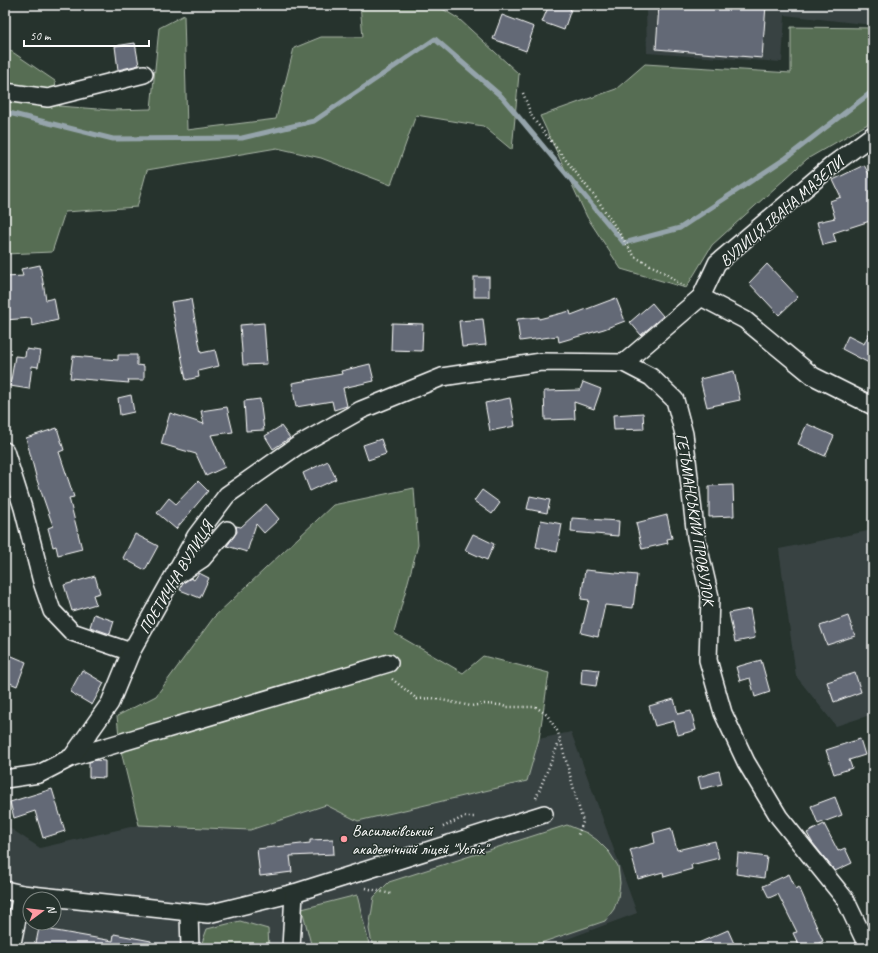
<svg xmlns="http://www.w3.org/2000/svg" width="878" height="953" font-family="Caveat,sans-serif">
<rect width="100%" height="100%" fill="#26332d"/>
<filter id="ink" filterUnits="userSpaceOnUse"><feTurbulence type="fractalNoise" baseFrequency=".025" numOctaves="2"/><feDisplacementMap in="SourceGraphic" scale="8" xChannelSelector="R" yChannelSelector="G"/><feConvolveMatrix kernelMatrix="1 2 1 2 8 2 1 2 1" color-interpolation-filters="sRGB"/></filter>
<g filter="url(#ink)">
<!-- built -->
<g fill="#394343" fill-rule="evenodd">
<path d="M646 5H873V25L785 15 782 62 647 53Z"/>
<path d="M873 530V714L836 726 796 676 779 549Z"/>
<path d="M571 732 637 913 543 948H5V825L40 848 139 825 250 830 326 805 358 821 527 781 539 739ZM30 899H54V923H30Z"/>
</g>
<!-- green -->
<g fill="#566d52" stroke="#aab6a8">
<path d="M360 5H436L459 19 519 74 512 150 483 126 416 115 391 185 321 158 277 148 147 170 137 207 65 212 52 252 5 254V47L55 81 58 106 111 110 151 109 159 28 184 15 187 130 276 119 294 48 321 37H363Z"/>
<path d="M791 27 873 28V121L807 159 712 245 686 288 621 269 587 217 540 116 616 89 645 64 791 73Z"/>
<path d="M414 488 418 545 394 633 463 673 483 656 549 673 539 739 527 781 358 821 326 805 250 830 139 825 120 747 117 716 156 696 214 617 333 505Z"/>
<path d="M567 825 587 833 597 840 609 852 618 866 620 883 618 898 614 909 605 921 526 948H373L369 929 374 897 389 882Z"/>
<path d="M357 895 370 948H312L302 909Z"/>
<path d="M240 921 268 929 269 948H200L207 929Z"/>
</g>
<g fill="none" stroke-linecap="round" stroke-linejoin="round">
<!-- stream -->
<path stroke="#95a4ab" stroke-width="5" d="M5 112 113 139 242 138 314 121 435 39 502 97 624 243 680 228 786 158 873 91"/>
</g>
<!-- building -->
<g fill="#646976" stroke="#fff">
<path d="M549 5H560L571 9 564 30 542 22Z"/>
<path d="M659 5H766L762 58 656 49Z"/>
<path d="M502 15 534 27 526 51 493 39Z"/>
<path d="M135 43 139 65 118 70 115 46Z"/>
<path d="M864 165 870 176 873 175V220L833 233 836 242 823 245 817 222 835 218 830 201 841 197 833 180Z"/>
<path d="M767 264 798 297 779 315 749 283Z"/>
<path d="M40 265 46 300 54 298 58 320 32 326 31 318 5 320V277L23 276 21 269Z"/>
<rect x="474" y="277" width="15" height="20"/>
<path d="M616 298 625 321 604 329 559 342 558 336 520 341 517 319 539 317V319L570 311 571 315Z"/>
<path d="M191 299 201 353 215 350 219 366 198 371 199 377 186 380 171 302Z"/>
<path d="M652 303 663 316 641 335 630 322Z"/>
<path d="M483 319 486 345 462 347 459 321Z"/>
<path d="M264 323 267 364 243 365 240 325Z"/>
<path d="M392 323 423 324 422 351 391 350Z"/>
<path d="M873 325V355L869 363 842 349 848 336 864 344Z"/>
<path d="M26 349 41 351 38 367 32 366 29 389 10 386 15 356 25 357Z"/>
<path d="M118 355H137V365L144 366V380H128L129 383 70 378 73 356 118 360Z"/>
<path d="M370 364 374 381 343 388 347 406 334 410 332 401 296 407 292 383 342 374 341 371Z"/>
<path d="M734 371 740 400 707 407 700 379Z"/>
<path d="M583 382 601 389 594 409 574 402 575 419 545 420 544 391 580 390Z"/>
<path d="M131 395 134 412 120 415 118 398Z"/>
<path d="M510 398 515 426 490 431 485 403Z"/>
<path d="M260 399 264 430 246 431 244 401Z"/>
<path d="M227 407 233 432 211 435 225 467 206 476 196 454 161 444 170 413 204 424 201 411Z"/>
<path d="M643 413 644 429 614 430 613 415Z"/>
<path d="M807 424 834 436 825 456 798 444Z"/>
<path d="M281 426 290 438 273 449 265 436Z"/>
<path d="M57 428 64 450 59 452 74 497 69 498 82 549 58 555 56 546 53 547 48 528 53 526 37 480 26 438Z"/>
<path d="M381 439 386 454 368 460 363 445Z"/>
<path d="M328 461 336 479 310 491 303 473Z"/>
<path d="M198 481 208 491 176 529 157 513 169 498 176 504Z"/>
<path d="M733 485 734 516 709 517V486Z"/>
<path d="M482 490 500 503 492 514 474 501Z"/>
<path d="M530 496 550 500 547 513 527 509Z"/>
<path d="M266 504 279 519 264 533 256 524 247 552 227 546 237 532 236 526 241 527Z"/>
<path d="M667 515 672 538 667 539 668 543 642 549 636 523Z"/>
<path d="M572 518 619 521 618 536 571 532Z"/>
<path d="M541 520 562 524 557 552 536 547Z"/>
<path d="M135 534 158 546 145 570 123 558Z"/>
<path d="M473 534 494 544 487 560 465 550Z"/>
<path d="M585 570 637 575 633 608 605 605 598 637 581 633 589 600 581 599Z"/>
<path d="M199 573 209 578 200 598 180 590 183 583 191 578 194 580Z"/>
<path d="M95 576 100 593 93 595 96 604 72 611 64 585Z"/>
<path d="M750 609 755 638 735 642 729 613Z"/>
<path d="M94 614 114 621 110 634 90 627Z"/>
<path d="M848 616 855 636 827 645 820 626Z"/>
<path d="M5 653 26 662 17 686 5 681Z"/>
<path d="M761 660 770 692 755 697 750 678 740 681 736 667Z"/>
<path d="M582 668 599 670 596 686 581 684Z"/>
<path d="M82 670 104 683 92 705 70 692Z"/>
<path d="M855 673 861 692 834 702 827 682Z"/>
<path d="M674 699 678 714 691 711 696 730 678 735 674 721 655 726 649 706Z"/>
<path d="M860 739 865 755 849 760 852 768 834 774 826 750Z"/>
<path d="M96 760 105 761V778L89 777V762Z"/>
<path d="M719 771 722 784 701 789 698 777Z"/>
<path d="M52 789 65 831 43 838 35 811 14 818 10 802Z"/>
<path d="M835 797 842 815 818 824 811 806Z"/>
<path d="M824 824 838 851 845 848 852 863 835 871 812 842 807 833Z"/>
<path d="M671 828 677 850 715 841 719 858 691 865 692 869 664 877 663 872 638 879 630 850 655 843 653 833Z"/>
<path d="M333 839 334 854 290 856 292 872 260 876 257 849 310 843V840Z"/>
<path d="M738 853 767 857 764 878 736 874Z"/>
<path d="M789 874 796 889 799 887 823 941 809 948H800L793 933 797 932 778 894 769 898 763 886Z"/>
<path d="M39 928 113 941 114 934 151 941V948H35Z"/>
<path d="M728 930 736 948H687Z"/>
</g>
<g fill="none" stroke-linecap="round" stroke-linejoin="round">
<!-- minor casing -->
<g stroke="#fff" stroke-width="20">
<g id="minor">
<path d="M5 92 48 98 144 74"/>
<path d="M701 297 717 263 835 163 873 135"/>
<path d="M624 363 651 377 675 400 684 434 696 537 710 597 708 660 723 713 746 762 779 817 845 899 864 939 865 948"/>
<path d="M5 451 23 508 42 582 52 611 72 632 131 652"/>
<path d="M176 576 202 559 227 530"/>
<path d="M72 757 389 663"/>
<path d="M5 779 39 774 72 757 110 703 131 652 196 536 227 495 297 446 361 410 442 377 541 362 624 363 701 297 745 320 813 376 873 406"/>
<path d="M5 890 22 894 208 914 294 893 544 814"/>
<path d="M189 914 190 948"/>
<path d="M11 948 22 894"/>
<path d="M291 948 294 893"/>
</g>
</g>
<!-- path -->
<g stroke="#fff" stroke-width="2.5" stroke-dasharray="1 3" stroke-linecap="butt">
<path d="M523 93 532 117 599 202 635 257 662 271 686 288"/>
<path d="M392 679 417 699 432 698 471 706 484 704 500 705 506 707H536L547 715 558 732 583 822 578 835"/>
<path d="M536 798 560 740"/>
<path d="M443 827 464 817H476"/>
<path d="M366 888 391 894"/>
</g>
<!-- minor -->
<use href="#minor" stroke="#26332d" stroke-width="17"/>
</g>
</g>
<!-- markers -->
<circle fill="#ff9aa2" stroke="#26332d" stroke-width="1.5" cx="344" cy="839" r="4"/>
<g text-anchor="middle" stroke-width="3" stroke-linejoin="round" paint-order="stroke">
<!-- street labels -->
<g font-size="16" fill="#fff" stroke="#26332d">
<text transform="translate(781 211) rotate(-41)" y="6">ВУЛИЦЯ ІВАНА МАЗЕПИ</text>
<text transform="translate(696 519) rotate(81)" y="6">ГЕТЬМАНСЬКИЙ ПРОВУЛОК</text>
<text transform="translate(175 577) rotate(-59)" y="6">ПОЕТИЧНА ВУЛИЦЯ</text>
</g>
<!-- poi labels -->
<g font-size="16" fill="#fff" stroke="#26332d" text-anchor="start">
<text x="352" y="836">Васильківський<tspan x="352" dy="18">академічний ліцей "Успіх"</tspan></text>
</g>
</g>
<!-- margin -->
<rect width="878" height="953" fill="none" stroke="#26332d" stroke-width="20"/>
<rect x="10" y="10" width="858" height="933" fill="none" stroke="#fff" stroke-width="1.5" filter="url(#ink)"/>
<!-- north arrow -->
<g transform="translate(42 911) rotate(75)"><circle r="19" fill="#26332d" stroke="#7d8581"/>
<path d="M0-3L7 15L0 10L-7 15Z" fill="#ff9aa2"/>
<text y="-6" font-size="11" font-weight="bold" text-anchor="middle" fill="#ffffff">N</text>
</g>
<!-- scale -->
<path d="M24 40v6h125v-6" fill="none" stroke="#ffffff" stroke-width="2"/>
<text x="30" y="40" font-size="12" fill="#ffffff" stroke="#26332d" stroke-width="3" paint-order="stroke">50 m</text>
</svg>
